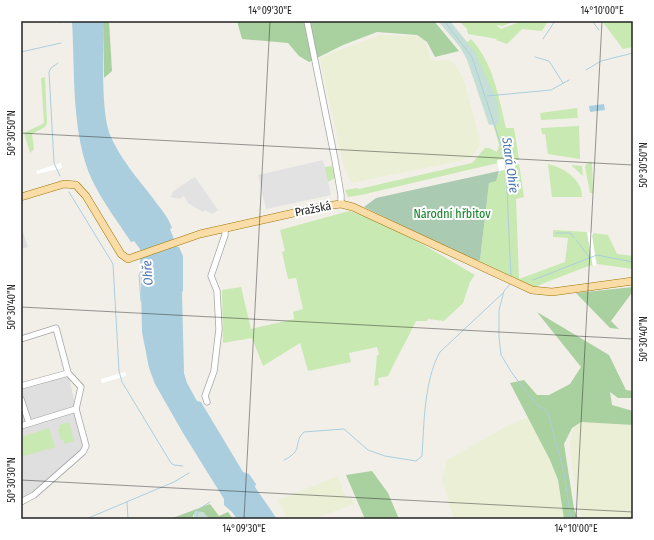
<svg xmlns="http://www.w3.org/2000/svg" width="654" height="540" font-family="'Fira Sans Condensed',sans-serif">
<rect width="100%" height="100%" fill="#f2efe9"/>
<!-- residential -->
<g fill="#e0dfdf">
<path d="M21 226 28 247 21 249Z"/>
<path d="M68 373 85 449 21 502V386Z"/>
</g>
<!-- farmland -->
<g fill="#ebefd5">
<path d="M380 35 416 36 424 40 431 59 435 61 449 60 454 63 463 78 479 136 480 144 472 157 455 162 361 181 353 183 350 180 345 171 320 60V58L337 51Z"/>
<path d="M528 417 545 448 558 480 564 519H454L442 480 447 460 507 426Z"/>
<path d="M581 422 633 425V519H582L572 469 570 442 574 426Z"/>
<path d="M338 476 346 498 351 496 354 504 313 519H287L278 500Z"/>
</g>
<!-- grass -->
<g fill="#c8e9b1">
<path d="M459 21H515L503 26 496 25 501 29 522 21H548L542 31 522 29 507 44 496 40 497 39 468 34 467 29Z"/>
<path d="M602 21H633V47L623 49Z"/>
<path d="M471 39C493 62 499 98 506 128H514L519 160 514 161V158L497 160 498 163 361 195 348 197 345 190 357 188 359 189 472 163 485 148H489L497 152 499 145 486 98 463 46Z"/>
<path d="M45 77 47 123 45 127 32 134 34 149 30 153 24 133 44 123 41 78Z"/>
<path d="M577 108 578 118 541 120 540 113Z"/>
<path d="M579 126 580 159 548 154 545 134H542L541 128Z"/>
<path d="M592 162 593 193H590L585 167 586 164Z"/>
<path d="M515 164H519L524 197 516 199 519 279 565 262 568 238 553 237V230L587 232 593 268 591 265 534 287 475 261 480 260 489 182 500 173 499 171 515 168Z"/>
<path d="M548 164C564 168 582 179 582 197H552Z"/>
<path d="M572 165 582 166 583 176 572 166Z"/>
<path d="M332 166 335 178 328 182 324 167Z"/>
<path d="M349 211C394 225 435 252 475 275L470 282 463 303 444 321 428 319 427 321H416C407 340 397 357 388 376L378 378 379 385 374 386 377 355H379L377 347 349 353 351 362 308 371 300 343 263 366 252 338 223 343 222 290 241 287 251 329 294 319 293 312 303 309 296 278 288 279 282 252 285 251 280 230Z"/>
<path d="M593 233 608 235 617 254 633 256V269L597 264 592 236Z"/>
<path d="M69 422 74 441 65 444 63 440H61L58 430 60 429 59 425Z"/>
<path d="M49 428 55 447 21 457V437Z"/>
</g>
<!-- forest -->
<g fill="#a9d09f">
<path d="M103 21H109L112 71 104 78Z"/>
<path d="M237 21H434L459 51 435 57 427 42 417 35 377 32 343 45 309 62 299 56 288 43 242 39Z"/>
<path d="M633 287V294H631L611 321 619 329 610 328 576 293Z"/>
<path d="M537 312 609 355 626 390 633 391V398H618L610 392 612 405 633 411V425L581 422 572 428 564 444 574 509 578 519H564L558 480 550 460 510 383 524 380 537 395H549L570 384 581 367Z"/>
<path d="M372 471 388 493 399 519H365L346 475Z"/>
<path d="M210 504 219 516 228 512 233 519H209L203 512 193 515V519H170Z"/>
</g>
<!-- wetland -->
<g fill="#c6dfd6">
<path d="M438 21H450L475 52 498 103 499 124 489 125 467 60 460 47Z"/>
<path d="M195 511 203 512 209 519H193Z"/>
</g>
<!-- cemetery -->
<path fill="#abcab2" d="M499 171 496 181 489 183 480 260 475 261 364 207 376 198Z"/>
<!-- parking -->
<g fill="#e2e2e2">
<path d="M323 160 331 195 266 209 258 175Z"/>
<path d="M195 177 218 210 212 214 205 210 203 212 188 203 184 196 179 199 171 197 173 191Z"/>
</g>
<!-- water -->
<g fill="#abcede">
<path d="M72 21H103C104 49 100 113 111 137 120 158 138 179 152 197 159 207 168 216 172 228L170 229 177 247H179L183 256V291L182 292 184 373 187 383 197 401 201 402 243 472 249 474 256 484 255 487 277 519H237L232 512 224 505V499L183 433 155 384 149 368 142 332 140 249 134 241 131 242C118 222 102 201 92 180 71 134 75 71 72 21Z"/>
<path d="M604 104 605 110 590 112 589 106Z"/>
</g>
<!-- pier -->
<g fill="#fff">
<path d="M514 158V161L519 160V164L515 165V168L499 171 497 160Z"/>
<path d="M61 163 62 168 37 174 36 171Z"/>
<path d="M587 232 593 233 592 236 596 265 593 266Z"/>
<path d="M125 372 126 376 102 383 101 379Z"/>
</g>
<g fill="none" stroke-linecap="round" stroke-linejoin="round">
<!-- stream -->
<g stroke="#abcede" stroke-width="1">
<path d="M58 21 60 23"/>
<path d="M444 21 472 57 501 145 506 169 511 277"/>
<path d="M592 21 599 30"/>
<path d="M543 39 555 21"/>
<path d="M21 52 61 43"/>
<path d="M535 57 549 61 563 83"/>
<path d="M58 63 51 68 49 72 54 163 60 176"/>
<path d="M586 70 601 61 633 53"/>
<path d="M487 96 551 90 569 80"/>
<path d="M69 192 113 264 119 371 122 382 171 463 174 465 183 466"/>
<path d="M556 233H570L574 238"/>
<path d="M576 240 590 258"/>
<path d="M533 280 597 255 633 262"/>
<path d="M511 283 504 291 499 310V337L501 355 512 373 535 403 548 412 564 473 571 519"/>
<path d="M141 301 139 275 141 272"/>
<path d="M284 460C305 450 292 443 304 432L344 429 368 450 385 456 416 461 422 456C424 425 424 380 440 352L503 293"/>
<path d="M127 502 128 519"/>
<path d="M86 519 174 482 189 473"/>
<path d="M196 519 199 509 210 502"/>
</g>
<!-- minor casing -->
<g stroke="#a6a6a6" stroke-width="7">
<g id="minor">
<path d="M307 21 335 160 341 195V204"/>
<path d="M21 339 56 328 68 373 81 387 76 409 86 446 83 452 34 495 21 502"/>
<path d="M21 386 68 373"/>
<path d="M21 399 29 423"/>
<path d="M207 402 205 396 214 371 219 329 217 291 211 276 225 235V228"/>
<path d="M21 426 76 409"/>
</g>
</g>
<!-- major casing -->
<g stroke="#9c7604" stroke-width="8">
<path id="major" d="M21 197 64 184 76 185 86 196 121 254 128 259 200 234 325 206 341 204 353 207 532 290 552 292 633 281"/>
</g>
<!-- minor -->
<use href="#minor" stroke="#fff" stroke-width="5.5"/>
<!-- major -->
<use href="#major" stroke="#fadca6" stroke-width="7"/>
</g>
<!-- ticks -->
<path fill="none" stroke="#222" stroke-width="1" stroke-opacity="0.45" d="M21 133 633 165M21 307 633 339M21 480 633 512M244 519 270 21M576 519 602 21"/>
<g text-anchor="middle" stroke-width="4" stroke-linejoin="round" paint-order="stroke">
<!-- street labels -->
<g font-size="12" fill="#222" stroke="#fff">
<text transform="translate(313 209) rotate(-11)" y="4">Pražská</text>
</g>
<!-- park labels -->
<g font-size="12" fill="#0f8122" stroke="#fff">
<text x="452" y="218">Národní hřbitov</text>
</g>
<!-- water labels -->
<g font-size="13" font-style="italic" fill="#4f78b0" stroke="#fff">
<text transform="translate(511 165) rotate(82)" y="5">Stará Ohře</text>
<text transform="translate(147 273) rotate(-94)" y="5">Ohře</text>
</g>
</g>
<!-- border -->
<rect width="654" height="540" fill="none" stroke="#ffffff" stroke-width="44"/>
<rect x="22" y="22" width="610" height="496" fill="none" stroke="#222" stroke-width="1.5"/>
<g font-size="10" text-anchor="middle" fill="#222">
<text x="270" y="14">14°09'30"E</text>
<text x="602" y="14">14°10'00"E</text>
<text transform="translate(11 133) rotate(-90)" y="4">50°30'50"N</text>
<text transform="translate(643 165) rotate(-90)" y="4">50°30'50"N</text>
<text transform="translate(11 307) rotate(-90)" y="4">50°30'40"N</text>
<text transform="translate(643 339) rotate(-90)" y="4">50°30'40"N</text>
<text transform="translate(11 480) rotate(-90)" y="4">50°30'30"N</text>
<text x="244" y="532">14°09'30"E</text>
<text x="576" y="532">14°10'00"E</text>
</g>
</svg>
